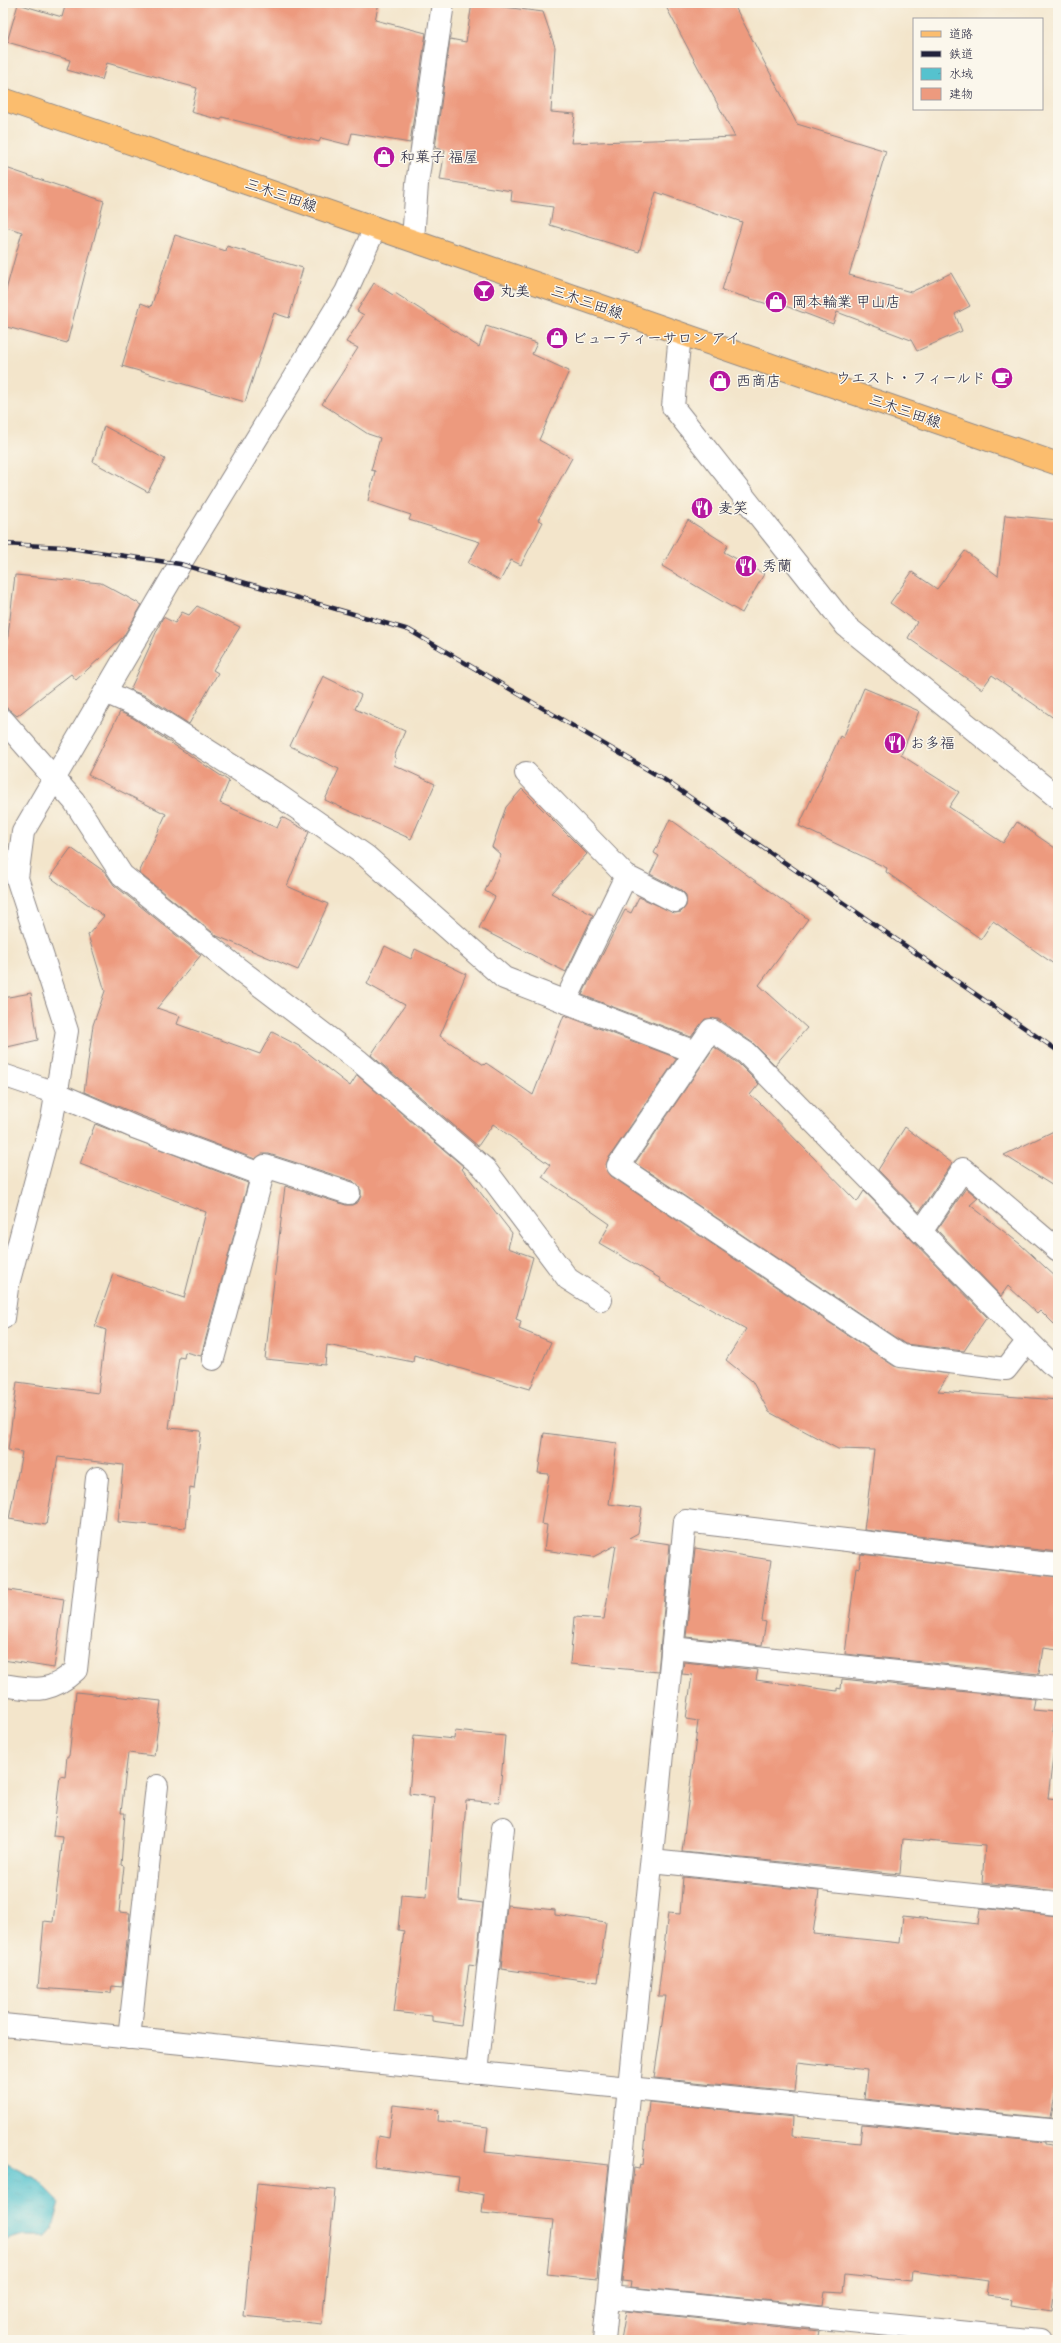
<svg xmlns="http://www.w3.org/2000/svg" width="1061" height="2343" font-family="'Gochi Hand','Klee One',sans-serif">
<defs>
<pattern id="water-ripples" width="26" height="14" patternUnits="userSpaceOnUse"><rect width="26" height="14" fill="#55c2ce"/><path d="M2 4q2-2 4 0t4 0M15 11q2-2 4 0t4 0" fill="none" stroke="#4aa6b2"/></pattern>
</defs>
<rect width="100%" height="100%" fill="#fbf7ec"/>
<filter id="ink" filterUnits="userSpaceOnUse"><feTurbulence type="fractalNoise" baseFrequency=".025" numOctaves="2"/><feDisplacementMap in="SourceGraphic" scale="8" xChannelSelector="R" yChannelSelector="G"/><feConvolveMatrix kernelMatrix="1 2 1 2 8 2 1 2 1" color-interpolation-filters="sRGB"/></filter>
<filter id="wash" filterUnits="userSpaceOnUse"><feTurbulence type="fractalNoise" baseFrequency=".012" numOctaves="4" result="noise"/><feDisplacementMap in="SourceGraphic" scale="16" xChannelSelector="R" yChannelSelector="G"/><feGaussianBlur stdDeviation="0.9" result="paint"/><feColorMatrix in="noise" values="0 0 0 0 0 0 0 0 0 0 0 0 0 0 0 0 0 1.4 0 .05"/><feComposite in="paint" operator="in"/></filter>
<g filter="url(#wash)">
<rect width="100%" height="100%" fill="#f3e5cb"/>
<!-- water -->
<path fill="url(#water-ripples)" stroke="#3c7284" d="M3 2162 36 2178 60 2202 53 2228 46 2236H20L3 2241Z"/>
<g id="blocks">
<!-- building -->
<g fill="#ed9a7e">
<path d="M66 3H379L375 20 426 33 410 143 352 133 349 145 321 138 319 142 222 117 221 120 191 112 197 88 107 63 102 80 67 70 70 60 7 42 18 4 62 17Z"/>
<path d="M472 3 543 12 555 47 551 112 575 114 571 143 735 137 664 3H733L797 124 886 151 849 275 911 292 951 273 970 306 955 314 962 331 917 351 911 340 837 312 833 324 775 302 774 306 722 290 742 222 656 192 639 252 550 225 553 207 511 201 512 191 440 180 445 150 435 148 450 39 466 42Z"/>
<path d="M3 167 104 201 67 343 3 326V301L22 232 3 226Z"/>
<path d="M175 235 226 251 227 246 303 268 289 318 274 313 245 402 122 366 141 303 151 307Z"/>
<path d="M374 283 393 295 395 293 479 347 486 326 537 343 532 354 569 371 539 440 572 458 538 520 543 522 521 565 511 560 500 581 468 563 480 542 409 520 411 515 368 501 375 471 371 470 380 438 368 434 322 404 358 348 346 342 364 315 357 311Z"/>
<path d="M104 426 165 459 148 492 93 462Z"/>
<path d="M1005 515 1058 520V721L992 675 982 689 908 638 917 622 890 603 912 572 937 589 965 551 998 576Z"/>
<path d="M688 520 728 545 724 552 764 574 742 613 662 566Z"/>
<path d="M15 575 101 583 142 605 123 637 76 680 71 674 17 716 7 708H3V679Z"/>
<path d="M197 606 240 627 213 670 218 673 189 724 146 696 130 690 163 617 175 623 182 612 189 615Z"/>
<path d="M323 676 361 695 355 709 405 731 394 757 396 758 394 765 435 784 411 839 325 800 339 769 290 746Z"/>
<path d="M864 688 919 711 901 755 959 792 949 807 1003 843 1017 822 1058 850V967L993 921 981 939 886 872 887 868 799 826 840 736 843 738Z"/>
<path d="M120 712 133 718 229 781 220 803 277 828 282 817 309 832 287 886 328 904 298 970 217 936 139 873 166 814 88 775Z"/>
<path d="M522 789 587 854 551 893 593 915 566 972 479 928 495 897 485 891 501 855 492 847 506 807Z"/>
<path d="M670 819 808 919 759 985 807 1028 775 1065 753 1043 718 1019H705L691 1037 582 995 625 910 631 913 639 897 675 913 681 912 686 906V895L681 890 650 874 659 856 654 853Z"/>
<path d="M71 848 105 872 114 885 201 955 157 1008 180 1016 177 1024 260 1054 272 1032 299 1046 350 1086 357 1075 464 1167 462 1169 512 1233 508 1248 533 1257 516 1319 521 1321 519 1329 551 1342 530 1389 414 1355 413 1362 327 1345 325 1365 265 1359 285 1186 346 1205H352L358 1202 361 1196V1190L353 1181 269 1154H262L255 1159 139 1115 84 1092 93 1025 105 991 88 935 104 916 50 877Z"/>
<path d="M385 946 411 959 415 949 466 974 440 1036 484 1065 486 1063 533 1095 564 1015 677 1058 608 1159 606 1165 611 1176 894 1366 949 1374 938 1391 1058 1400V1552L864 1530 874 1450 838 1449 769 1412 752 1381 726 1360 746 1329 660 1281 661 1279 599 1243 610 1224 542 1177 550 1165 493 1124 478 1146 371 1055 405 1005 367 984Z"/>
<path d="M31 993 38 1040 3 1048V998Z"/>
<path d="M714 1047 738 1063 759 1084 750 1095 757 1100 857 1202 864 1191 987 1317 964 1351 905 1344 635 1163Z"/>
<path d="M95 1124 248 1183 201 1356 185 1352 184 1358 179 1357 169 1428 201 1431 194 1489 190 1488 186 1528 118 1522 123 1465 58 1457 46 1525 9 1519 22 1452 8 1450 17 1382 98 1393 106 1330 95 1326 113 1274 184 1298 206 1212 80 1164Z"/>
<path d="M905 1127 952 1163 919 1212 878 1170Z"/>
<path d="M1058 1129V1189L1004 1155Z"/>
<path d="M966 1188 978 1198 970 1205 1020 1244 1058 1279V1328L1040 1310 1037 1313 1008 1286 1001 1296 937 1230Z"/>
<path d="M544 1433 617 1443 609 1504 642 1508 638 1533 629 1538 670 1544 658 1672 570 1664 574 1617 604 1619 616 1545 593 1557 544 1550 547 1525 541 1524 549 1474 538 1473Z"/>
<path d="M695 1548 771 1560 762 1621 766 1622 762 1645 686 1637Z"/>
<path d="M861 1554 1058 1577V1650L1043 1648 1039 1674 845 1654 856 1567 859 1568Z"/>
<path d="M3 1589 64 1599 54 1668 3 1660Z"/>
<path d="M684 1662 758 1670 756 1680 837 1691V1688L841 1689 842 1679 1035 1699 1033 1710 1055 1712 1053 1732H1056L1048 1798 1058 1799V1891L982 1883 985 1846 903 1839 900 1874 682 1852 698 1721 686 1719 692 1675 682 1674Z"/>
<path d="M76 1692 161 1701 154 1756 128 1753 121 1813H125L121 1865 124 1866 119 1912 130 1913 122 1987 112 1986 111 1993 38 1988 44 1921 53 1922 63 1837 53 1836 60 1776 65 1777 67 1756H69Z"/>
<path d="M455 1731 505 1736 499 1803 466 1800 459 1900 483 1903 476 1966 469 1965 461 2025 432 2021V2016L394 2012 404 1931 398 1930 401 1895 426 1897 434 1797 409 1794 414 1735 454 1739Z"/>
<path d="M683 1877 819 1891 813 1934 900 1943 903 1916 978 1924 980 1908 1058 1916V2082L1055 2081 1049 2118 864 2099 867 2070 798 2062 795 2092 654 2078 666 1996H658L668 1913 680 1914Z"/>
<path d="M507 1905 555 1910V1915L606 1922 598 1982 501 1969Z"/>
<path d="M649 2102 793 2117 792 2136 860 2143 862 2124 1045 2142V2144L1058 2146V2272L1053 2311 1011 2305 1012 2299 987 2296 989 2281 913 2271 912 2282 845 2275 843 2293 825 2292 823 2306 630 2287 631 2282 622 2281 634 2168 639 2169 640 2164 643 2165Z"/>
<path d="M393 2105 439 2110 438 2121 488 2127 485 2152 609 2165 597 2279 547 2274 553 2220 482 2213 484 2195 457 2190 459 2177 374 2167 378 2136 389 2138Z"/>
<path d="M257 2183 335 2190 322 2324 244 2316Z"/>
<path d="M626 2311 819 2331 817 2340H621Z"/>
</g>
</g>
</g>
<g filter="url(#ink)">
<use href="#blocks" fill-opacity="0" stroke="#8a8483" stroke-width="1"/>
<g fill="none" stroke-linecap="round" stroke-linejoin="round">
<!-- minor casing -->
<g stroke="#8a8483" stroke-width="24">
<g id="minor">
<path d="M413 240 417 184 443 3"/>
<path d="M680 334 673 407 846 626 1058 798"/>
<path d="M105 692 139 707 275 793 366 856 504 978 695 1052"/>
<path d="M3 720 74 801 122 875 236 967 359 1061 485 1169 568 1279 601 1300"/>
<path d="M526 773 626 876 675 901"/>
<path d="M565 1002 626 876"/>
<path d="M3 1075 56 1093 134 1127 263 1175"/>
<path d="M921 1232 963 1169 1058 1250"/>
<path d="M3 1318 7 1288 52 1119 67 1031 17 878 23 832 180 564 346 292 375 228"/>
<path d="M1028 1341 1006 1369 901 1356 618 1166 711 1030 746 1053 1028 1341 1050 1363 1058 1369"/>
<path d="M213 1359 265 1166 349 1193"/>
<path d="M672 1648 1058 1689"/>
<path d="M3 1685C36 1690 50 1694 76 1670L97 1478"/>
<path d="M652 1861 1058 1904"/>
<path d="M3 2025 1058 2131"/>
<path d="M129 2038 157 1786"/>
<path d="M477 2073 503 1828"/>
<path d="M609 2297 1040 2340"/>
<path d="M604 2340 685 1521 1058 1565"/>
</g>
</g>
<!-- major casing -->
<g stroke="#8a8483" stroke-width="24">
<path id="major" d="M3 99 1058 464"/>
</g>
<!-- minor -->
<use href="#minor" stroke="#fff" stroke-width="22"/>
<!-- major -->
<use href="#major" stroke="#fbbd6e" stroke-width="22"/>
<!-- rail casing -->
<g stroke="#22223b" stroke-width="4.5">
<path id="rail" d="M3 544 64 547 180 564 409 630 662 778 1058 1051"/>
</g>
<!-- rail -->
<use href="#rail" stroke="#fbf7ec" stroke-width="3" stroke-dasharray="9" stroke-linecap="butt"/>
</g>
</g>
<!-- icons -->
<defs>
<g id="shop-disc" transform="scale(1.15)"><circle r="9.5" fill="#b5179e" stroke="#fbf7ec"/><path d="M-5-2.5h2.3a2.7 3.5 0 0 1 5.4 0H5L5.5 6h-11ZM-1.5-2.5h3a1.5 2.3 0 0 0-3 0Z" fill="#fff"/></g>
<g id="bar-disc" transform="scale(1.15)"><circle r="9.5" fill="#b5179e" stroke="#fbf7ec"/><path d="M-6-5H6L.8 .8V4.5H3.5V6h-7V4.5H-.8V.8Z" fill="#fff"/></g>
<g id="cafe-disc" transform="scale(1.15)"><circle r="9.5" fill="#b5179e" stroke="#fbf7ec"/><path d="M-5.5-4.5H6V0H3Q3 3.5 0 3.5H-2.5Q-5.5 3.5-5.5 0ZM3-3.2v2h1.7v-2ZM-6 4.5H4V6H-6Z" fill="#fff"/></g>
<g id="restaurant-disc" transform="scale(1.15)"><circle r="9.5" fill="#b5179e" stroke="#fbf7ec"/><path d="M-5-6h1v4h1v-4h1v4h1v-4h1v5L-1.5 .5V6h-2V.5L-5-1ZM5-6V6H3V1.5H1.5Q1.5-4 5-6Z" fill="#fff"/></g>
</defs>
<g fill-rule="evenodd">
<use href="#shop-disc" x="384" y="157"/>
<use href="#bar-disc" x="484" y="291"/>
<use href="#shop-disc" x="776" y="302"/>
<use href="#shop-disc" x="557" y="338"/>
<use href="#cafe-disc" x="1002" y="378"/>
<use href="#shop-disc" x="720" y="381"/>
<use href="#restaurant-disc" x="702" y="508"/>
<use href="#restaurant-disc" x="746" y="566"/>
<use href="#restaurant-disc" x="895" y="743"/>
</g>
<g text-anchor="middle" stroke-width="3" stroke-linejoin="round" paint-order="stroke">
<!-- poi labels -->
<g font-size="15" fill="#22223b" stroke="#fbf7ec" text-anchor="start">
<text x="400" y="162">和菓子 福屋</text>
<text x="500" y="296">丸美</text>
<text x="792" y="307">岡本輪業 甲山店</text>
<text x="572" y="343">ビューティーサロン アイ</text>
<text x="986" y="383" text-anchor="end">ウエスト・フィールド</text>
<text x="736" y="386">西商店</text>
<text x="718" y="513">麦笑</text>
<text x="762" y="571">秀蘭</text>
<text x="910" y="748">お多福</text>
</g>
<!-- street labels -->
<g font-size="15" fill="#22223b" stroke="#fbf7ec">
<text transform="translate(281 195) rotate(19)" y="5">三木三田線</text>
<text transform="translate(587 302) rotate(19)" y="5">三木三田線</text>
<text transform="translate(905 411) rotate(19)" y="5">三木三田線</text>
</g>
</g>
<!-- margin -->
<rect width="1061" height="2343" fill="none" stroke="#fbf7ec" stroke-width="16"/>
<!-- legend -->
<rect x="913" y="18" width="130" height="92" fill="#fbf7ec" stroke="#a4a2a5"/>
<rect x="921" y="31" width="20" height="6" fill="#fbbd6e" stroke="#a4a2a5"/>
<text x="949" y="38" font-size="12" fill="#22223b">道路</text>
<rect x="921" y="51" width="20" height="6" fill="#22223b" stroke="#a4a2a5"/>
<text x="949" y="58" font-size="12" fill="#22223b">鉄道</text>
<rect x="921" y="68" width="20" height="12" fill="url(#water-ripples)" stroke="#a4a2a5"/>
<text x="949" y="78" font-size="12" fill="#22223b">水域</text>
<rect x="921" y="88" width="20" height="12" fill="#ed9a7e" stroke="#a4a2a5"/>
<text x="949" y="98" font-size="12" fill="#22223b">建物</text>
</svg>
